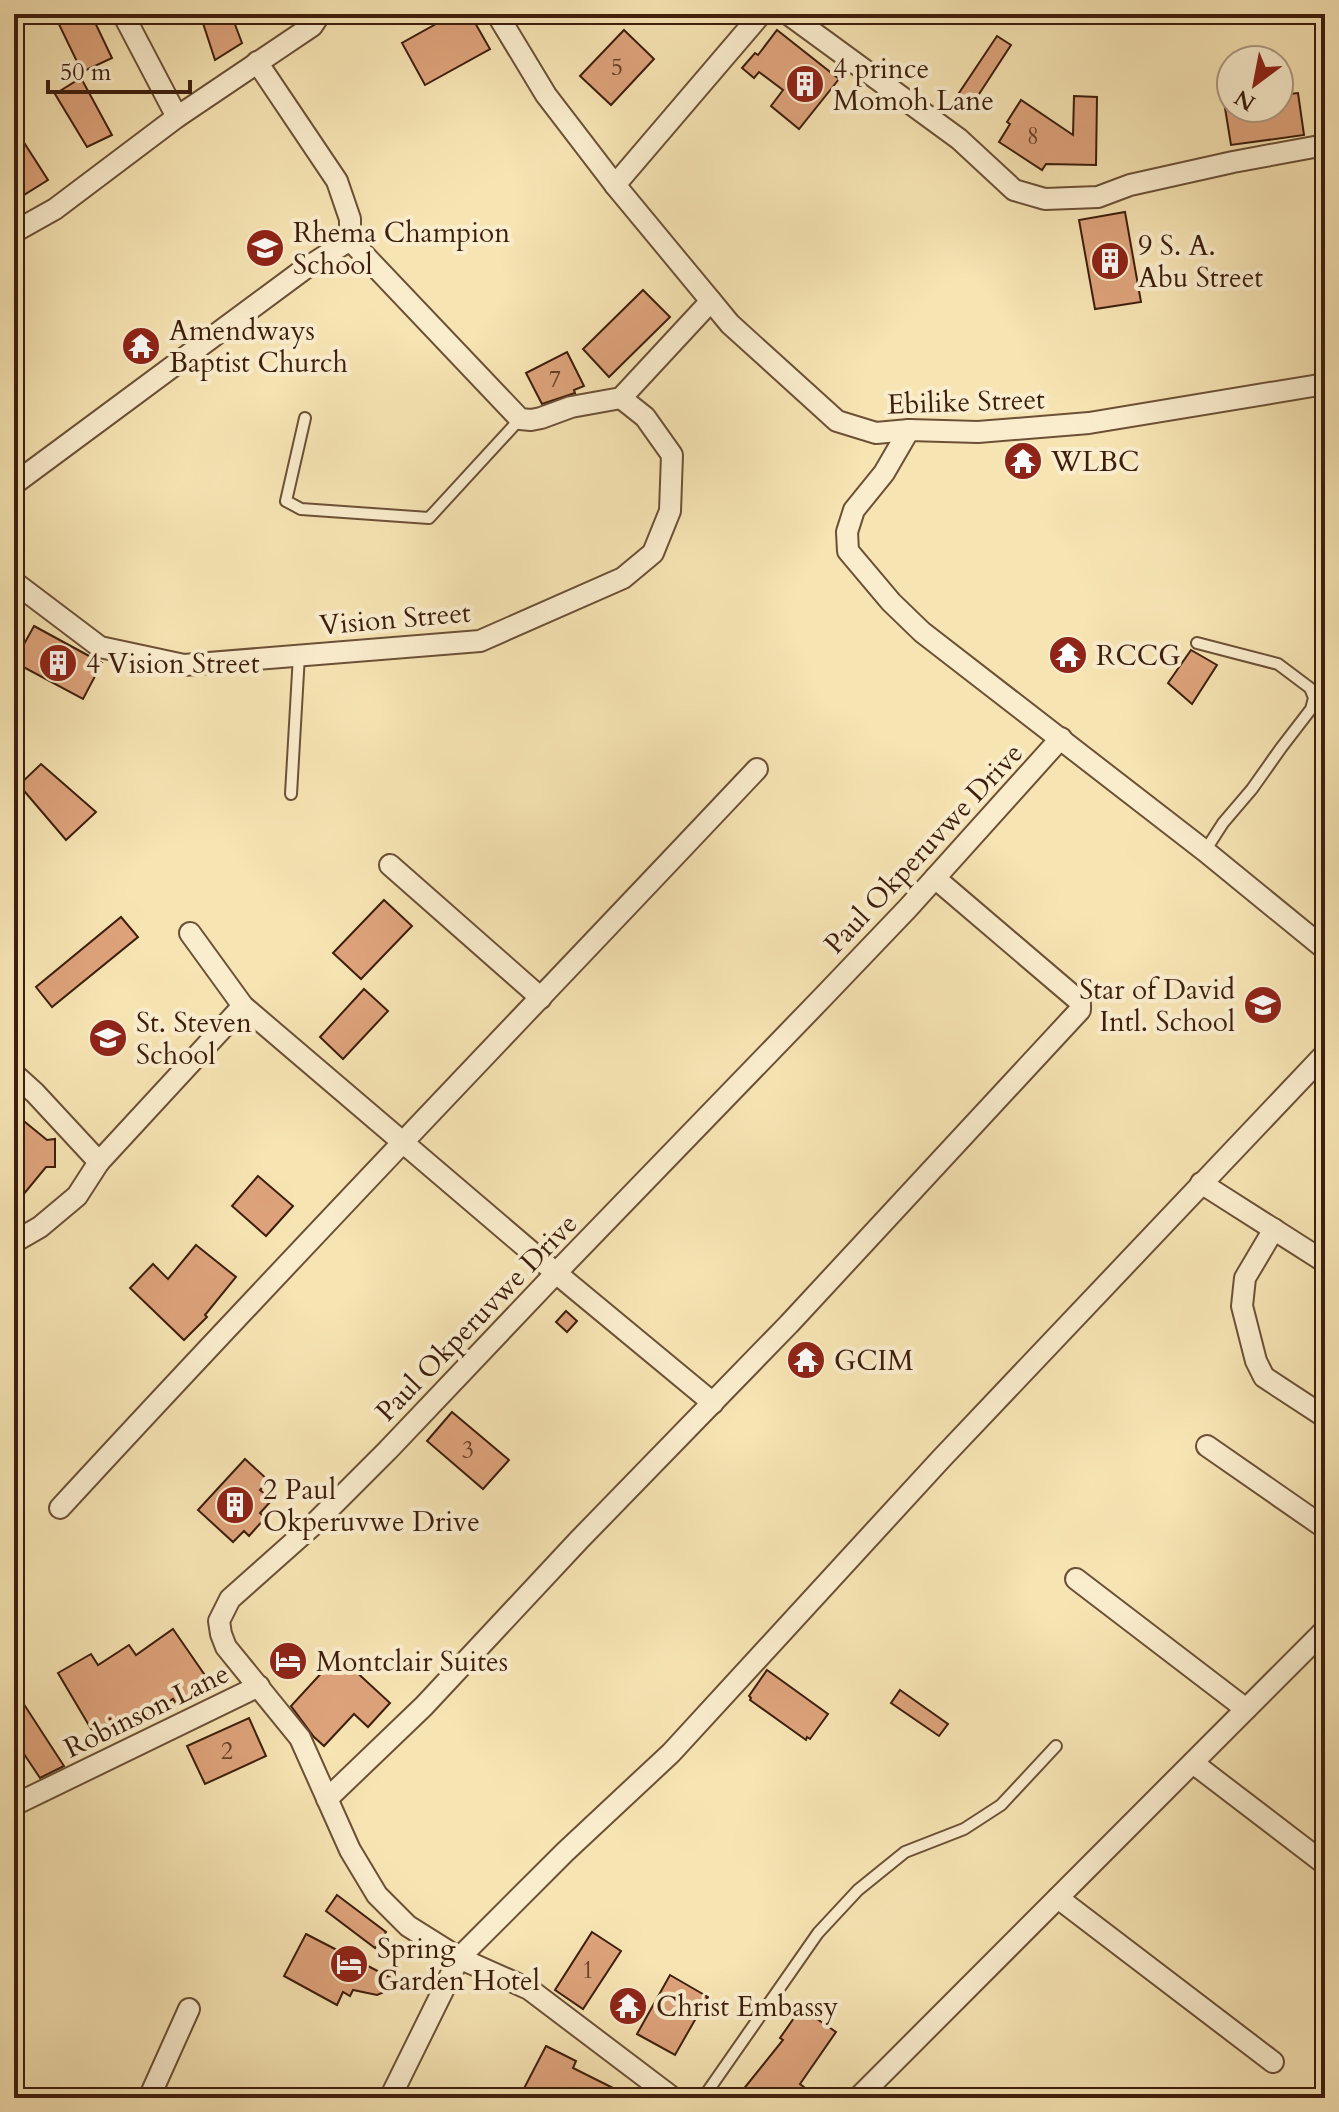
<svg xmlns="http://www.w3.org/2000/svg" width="1339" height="2112" font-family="Cardo,serif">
<rect width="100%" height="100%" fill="#f7e4b3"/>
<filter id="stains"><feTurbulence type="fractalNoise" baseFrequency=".0025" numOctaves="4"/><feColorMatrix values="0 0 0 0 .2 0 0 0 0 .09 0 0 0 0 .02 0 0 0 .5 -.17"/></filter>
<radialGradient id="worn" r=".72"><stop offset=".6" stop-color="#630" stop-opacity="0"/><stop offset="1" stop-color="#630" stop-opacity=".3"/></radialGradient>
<!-- building -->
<g fill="#dea37b" stroke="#3d1e0d" stroke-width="2">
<path d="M54 14H91L112 58 82 72Z"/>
<path d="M200 14H231L242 43 215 60Z"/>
<path d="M454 14H470L490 49 425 85 402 43Z"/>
<path d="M624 30 654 59 611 105 580 76Z"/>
<path d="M777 30 839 79 799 129 771 106 783 90 759 72 754 78 742 68 755 53 758 55Z"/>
<path d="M997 36 1011 45 968 111 953 102Z"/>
<path d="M81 78 112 135 87 147 55 94Z"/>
<path d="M1298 93 1304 135 1231 145 1225 108H1279V95Z"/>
<path d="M1074 96 1097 97 1096 165 1046 164 1042 170 999 142 1010 124 1007 122 1021 100 1073 135Z"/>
<path d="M14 127 48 180 19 198 14 189Z"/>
<path d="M1125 212 1141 302 1095 309 1079 220Z"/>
<path d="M643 290 670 317 609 377 583 349Z"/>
<path d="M567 352 584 386 574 390 575 393 542 404 526 373Z"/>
<path d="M34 626 102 663 83 699 14 662Z"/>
<path d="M1191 650 1217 665 1192 704 1168 683Z"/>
<path d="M41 764 96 812 66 840 19 785Z"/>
<path d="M384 900 412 926 361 979 333 953Z"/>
<path d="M121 917 138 937 52 1007 36 987Z"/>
<path d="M364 989 388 1011 343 1059 320 1037Z"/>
<path d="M14 1113 47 1140 55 1139V1167H46L14 1206Z"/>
<path d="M258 1176 293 1206 266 1236 232 1206Z"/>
<path d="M196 1245 236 1277 205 1315 207 1317 184 1340 130 1288 153 1264 168 1279Z"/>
<path d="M566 1311 577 1321 567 1332 556 1322Z"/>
<path d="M452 1412 509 1460 483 1489 427 1441Z"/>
<path d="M245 1459 269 1481 260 1490 272 1500 260 1513 265 1518 249 1536 244 1531 233 1542 198 1510Z"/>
<path d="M173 1629 211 1684 178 1707 173 1699 138 1721 136 1717 97 1739 58 1673 91 1654 98 1665 129 1645 136 1655Z"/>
<path d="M338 1655 390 1703 368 1727 354 1714 324 1746 314 1737 291 1706Z"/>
<path d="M767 1670 828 1714 810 1739 807 1737 806 1740 750 1700 751 1698 749 1696Z"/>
<path d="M14 1689 64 1766 40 1778 14 1739Z"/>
<path d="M900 1690 948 1724 939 1736 891 1703Z"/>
<path d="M249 1718 266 1756 205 1784 187 1746Z"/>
<path d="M337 1895 386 1932 375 1948 326 1911Z"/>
<path d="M592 1932 621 1951 583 2009 555 1990Z"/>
<path d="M306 1934 395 1980 389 1990 377 1995 353 1990 350 1996 343 1992 337 2005 284 1976Z"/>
<path d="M670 1975 708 1997 675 2055 637 2034Z"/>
<path d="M801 2008 836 2032 800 2084 818 2098H750L742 2091 783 2040 780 2038Z"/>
<path d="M546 2046 576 2061 573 2068 633 2098H519Z"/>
</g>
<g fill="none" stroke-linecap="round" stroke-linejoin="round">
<!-- service casing -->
<g stroke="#6c5036" stroke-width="14">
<g id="service">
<path d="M305 418 286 501 301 509 429 518 520 419"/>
<path d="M1197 643 1278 664 1310 688 1314 698 1311 709 1281 748 1252 789 1223 823 1205 851"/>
<path d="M291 794 299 655"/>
<path d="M703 2098 818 1933 858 1890 905 1852 964 1829 1001 1805 1056 1746"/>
</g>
</g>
<!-- minor casing -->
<g stroke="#6c5036" stroke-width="24">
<g id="minor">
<path d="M123 14 177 117"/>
<path d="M497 14 546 95 615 185 711 301 730 324 837 421 876 433 909 430 978 432 1089 423 1325 384"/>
<path d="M788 14 959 139 1014 190 1045 199 1098 197 1130 185 1233 162 1325 145"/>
<path d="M257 62 337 181 350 219V240L520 419 531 420 541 418 571 407 621 398 711 301"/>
<path d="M615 185 761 14"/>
<path d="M14 232 55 209 177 117 312 26 320 14"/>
<path d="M909 430 884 473 854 510 847 532 848 551 891 602 922 632 1205 851 1325 949"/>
<path d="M14 484 303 270 350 240"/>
<path d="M14 582 100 647 184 665 480 641 623 578 653 553 670 511 672 455 645 417 621 398"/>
<path d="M390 865 541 998"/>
<path d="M190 933 243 1006 556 1273 713 1403"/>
<path d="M14 1074 35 1093 99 1162 77 1196 40 1227 14 1242"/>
<path d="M99 1162 243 1006"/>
<path d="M1201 1183 1325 1262"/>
<path d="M1274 1229 1245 1278 1242 1306 1256 1361 1264 1377 1325 1417"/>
<path d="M1207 1446 1325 1528"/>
<path d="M60 1508C289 1259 525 1015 757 769"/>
<path d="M1076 1579 1246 1709"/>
<path d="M1193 1763 1325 1864"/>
<path d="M327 1799 424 1706 579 1540 789 1324 1080 1010V1004L1078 1000 935 878"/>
<path d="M14 1805 259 1686"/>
<path d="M1058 1898 1273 2062"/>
<path d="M149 2098 189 2009"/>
<path d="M390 2098 459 1958 565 1852 671 1753 941 1459 1325 1054"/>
<path d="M673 2098 529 1989 459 1958 408 1926 377 1895 350 1850 300 1738 226 1647 221 1634 219 1621 230 1599 312 1526 388 1450 556 1273 822 998 908 908 1061 738"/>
<path d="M858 2098 1325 1630"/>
</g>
</g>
<!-- service -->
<use href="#service" stroke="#faedce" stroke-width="10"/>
<!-- minor -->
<use href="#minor" stroke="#faedce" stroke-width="20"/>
</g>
<!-- icons -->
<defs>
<g id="building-disc" transform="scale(2)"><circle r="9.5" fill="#8f2418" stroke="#faedce"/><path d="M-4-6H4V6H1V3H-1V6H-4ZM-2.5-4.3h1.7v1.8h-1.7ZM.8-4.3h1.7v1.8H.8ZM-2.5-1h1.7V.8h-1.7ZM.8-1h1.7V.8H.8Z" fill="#fff"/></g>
<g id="school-disc" transform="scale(2)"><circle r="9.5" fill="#8f2418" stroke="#faedce"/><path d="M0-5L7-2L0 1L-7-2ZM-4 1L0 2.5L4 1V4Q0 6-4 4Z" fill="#fff"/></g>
<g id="temple-disc" transform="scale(2)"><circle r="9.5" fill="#8f2418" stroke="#faedce"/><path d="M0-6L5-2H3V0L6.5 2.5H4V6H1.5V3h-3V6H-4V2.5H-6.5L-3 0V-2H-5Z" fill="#fff"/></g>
<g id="hotel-disc" transform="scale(2)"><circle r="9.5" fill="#8f2418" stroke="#faedce"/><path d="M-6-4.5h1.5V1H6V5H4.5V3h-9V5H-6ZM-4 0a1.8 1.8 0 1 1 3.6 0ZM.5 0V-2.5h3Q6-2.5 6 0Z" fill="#fff"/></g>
</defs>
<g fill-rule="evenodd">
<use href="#building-disc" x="805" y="84"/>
<use href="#school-disc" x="265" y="248"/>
<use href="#building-disc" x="1110" y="261"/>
<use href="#temple-disc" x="141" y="346"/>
<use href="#temple-disc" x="1023" y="461"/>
<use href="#temple-disc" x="1068" y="655"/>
<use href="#building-disc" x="58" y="663"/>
<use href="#school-disc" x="1263" y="1005"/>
<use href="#school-disc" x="108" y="1038"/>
<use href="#temple-disc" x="806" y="1360"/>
<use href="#building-disc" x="235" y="1505"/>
<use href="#hotel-disc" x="288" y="1661"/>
<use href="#hotel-disc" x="349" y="1964"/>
<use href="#temple-disc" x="628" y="2006"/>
</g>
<g text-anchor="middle" stroke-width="8" stroke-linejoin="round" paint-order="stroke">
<!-- number labels -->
<g font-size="24" fill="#653f28">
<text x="617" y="75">5</text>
<text x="1033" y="144">8</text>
<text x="555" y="387">7</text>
<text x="468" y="1458">3</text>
<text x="227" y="1759">2</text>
<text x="588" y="1978">1</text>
</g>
<!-- poi labels -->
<g font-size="28" fill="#3d1e0d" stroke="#faedce" text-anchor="start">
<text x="833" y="78">4 prince<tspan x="833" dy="32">Momoh Lane</tspan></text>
<text x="293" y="242">Rhema Champion<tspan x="293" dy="32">School</tspan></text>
<text x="1138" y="255">9 S. A.<tspan x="1138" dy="32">Abu Street</tspan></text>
<text x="169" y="340">Amendways<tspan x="169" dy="32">Baptist Church</tspan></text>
<text x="1051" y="471">WLBC</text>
<text x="1096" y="665">RCCG</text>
<text x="86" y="673">4 Vision Street</text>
<text x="1235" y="999" text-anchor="end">Star of David<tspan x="1235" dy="32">Intl. School</tspan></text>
<text x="136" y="1032">St. Steven<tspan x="136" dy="32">School</tspan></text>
<text x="834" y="1370">GCIM</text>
<text x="263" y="1499">2 Paul<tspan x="263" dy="32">Okperuvwe Drive</tspan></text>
<text x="316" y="1671">Montclair Suites</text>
<text x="377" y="1958">Spring<tspan x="377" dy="32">Garden Hotel</tspan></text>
<text x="656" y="2016">Christ Embassy</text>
</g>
<!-- street labels -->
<g font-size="28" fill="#3d1e0d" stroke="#faedce">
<text transform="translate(966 401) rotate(-2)" y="10">Ebilike Street</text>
<text transform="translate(395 618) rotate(-5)" y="10">Vision Street</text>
<text transform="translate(923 848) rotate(-47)" y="10">Paul Okperuvwe Drive</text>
<text transform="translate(476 1317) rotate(-46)" y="10">Paul Okperuvwe Drive</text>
<text transform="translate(146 1710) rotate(-26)" y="10">Robinson Lane</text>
</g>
</g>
<!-- margin -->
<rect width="1339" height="2112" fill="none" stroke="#f7e4b3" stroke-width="48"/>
<rect x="16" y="16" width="1307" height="2080" fill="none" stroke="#3d1e0d" stroke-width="4"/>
<rect x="24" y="24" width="1291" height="2064" fill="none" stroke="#3d1e0d" stroke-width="2"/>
<!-- north arrow -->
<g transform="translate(1255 84) rotate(212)"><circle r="38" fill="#faedce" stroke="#ae9a81" stroke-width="2"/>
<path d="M0-6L14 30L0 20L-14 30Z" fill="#8f2418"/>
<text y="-12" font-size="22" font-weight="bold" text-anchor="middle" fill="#3d1e0d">N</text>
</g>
<!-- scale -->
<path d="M48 80v12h142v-12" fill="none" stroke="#3d1e0d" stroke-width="4"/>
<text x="60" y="80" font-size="24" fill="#3d1e0d" stroke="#faedce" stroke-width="6" paint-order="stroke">50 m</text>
<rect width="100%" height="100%" filter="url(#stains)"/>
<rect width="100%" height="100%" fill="url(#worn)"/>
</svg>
